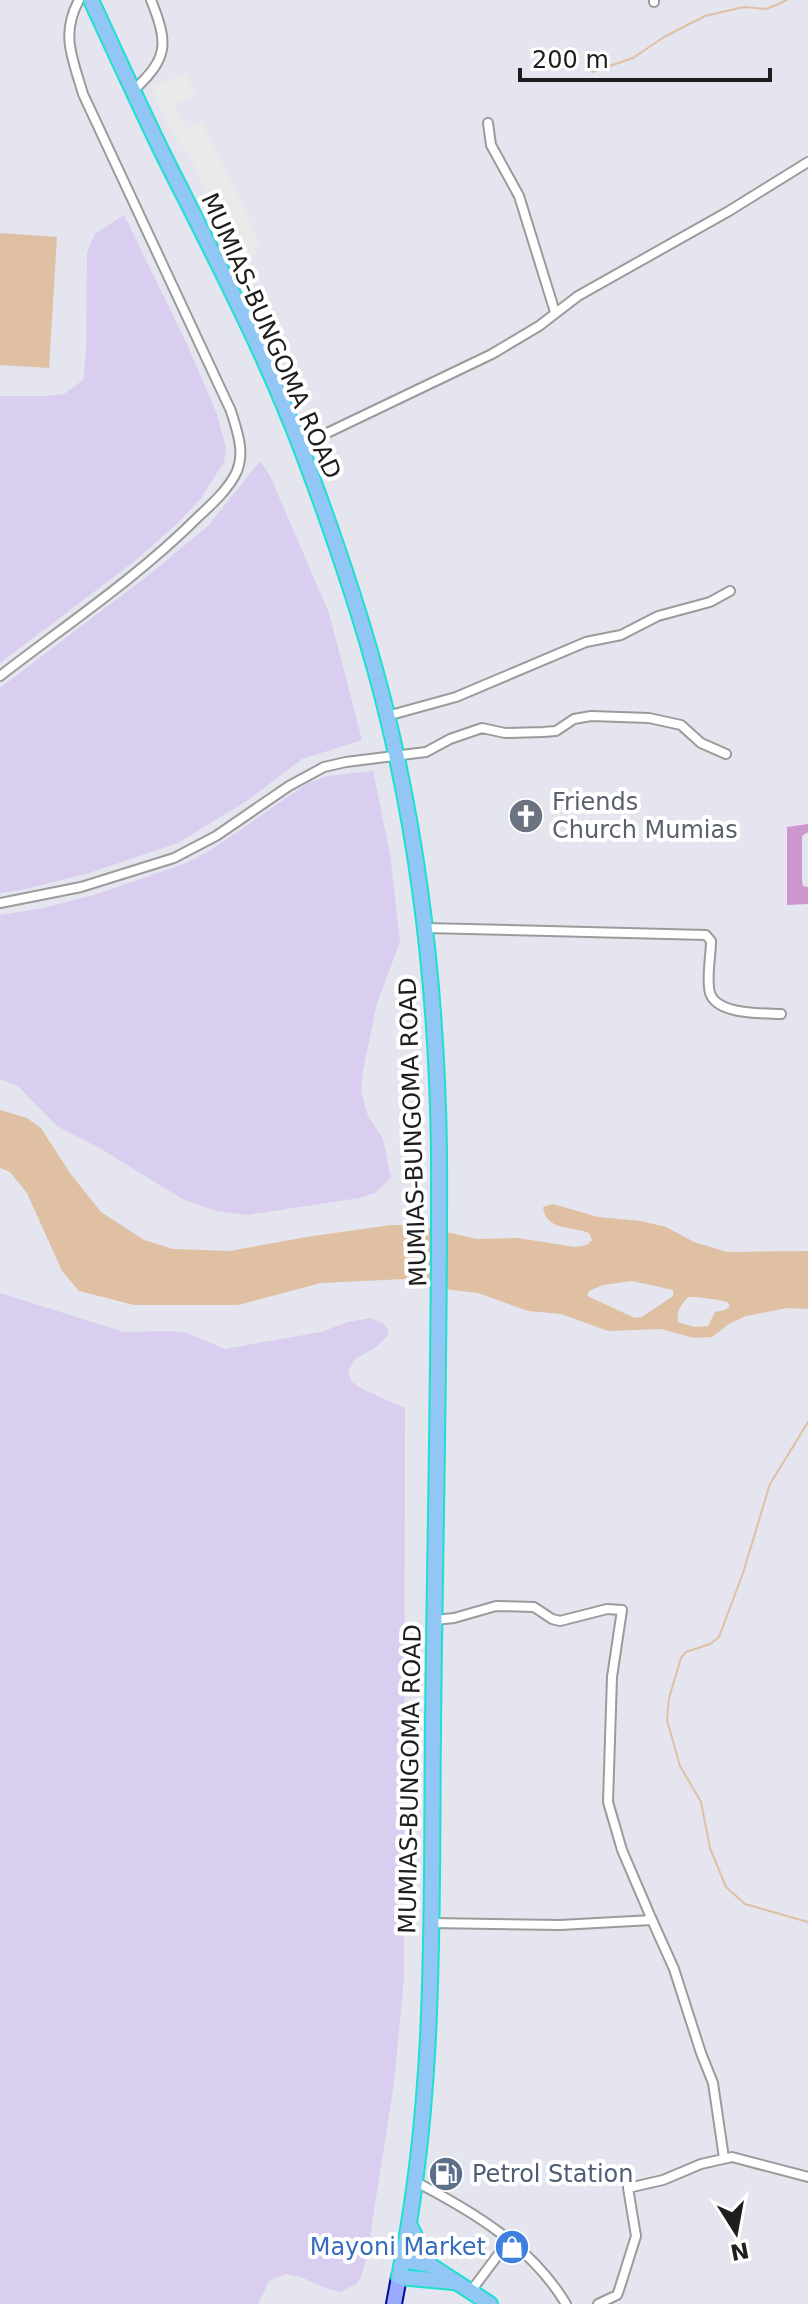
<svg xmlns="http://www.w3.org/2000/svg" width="808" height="2304" font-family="'DejaVu Sans',sans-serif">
<rect width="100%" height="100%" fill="#e4e5ef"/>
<!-- farmland -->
<g fill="#d9ceef">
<path d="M124 215 187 344 217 414 226 448 224 462 201 498 178 523 132 563 0 663V396H46L64 394 83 380 86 353 87 252 95 234Z"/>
<path d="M260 461 270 476 329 613 362 740 302 759 248 800 178 843 89 873 21 890 0 893V688L150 574 208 526Z"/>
<path d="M373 771 390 854 400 942 377 1003 363 1070 361 1092 368 1116 383 1139 391 1178 375 1193 359 1198 248 1215 216 1211 184 1200 101 1149 57 1126 18 1086 0 1079V915L43 908 94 895 184 864 211 850 308 783 328 776Z"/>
<path d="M0 1293 124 1332 173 1331 187 1333 225 1349 321 1332 348 1322 371 1318 383 1323 388 1330V1335L378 1346 355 1359 348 1371 352 1382 362 1389 405 1408 404 1978 394 2083 367 2256 361 2277 356 2284 341 2292 325 2288 301 2277 286 2274 269 2281 258 2304H0Z"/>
</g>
<!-- forest -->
<path fill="#ce97d0" d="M808 824V832L802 836V881L803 886 808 887V904L787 905V827Z"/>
<!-- parking -->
<path fill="#eaeaea" d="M185 73 195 95 174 105 186 129 202 122 253 228 258 243 253 257 236 262 192 159 169 128 152 88Z"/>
<!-- water -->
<g fill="#dfc0a3" fill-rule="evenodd">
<path d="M0 233 57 237 49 368 0 365Z"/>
<path d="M0 1110 27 1118 41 1128 70 1173 101 1212 144 1240 173 1249 230 1251 306 1237 391 1225H416L477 1239 518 1238 575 1247 587 1245 592 1240 589 1233C571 1226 546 1231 543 1207L553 1204 598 1217 641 1221 666 1227 694 1242 727 1252 808 1251V1309L788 1308 746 1316 729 1324 712 1337 694 1338 661 1329 608 1331 561 1314 528 1311 478 1293 426 1287 405 1279 321 1283 238 1305H134L79 1291 62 1271 27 1193 10 1172 0 1168ZM632 1281 673 1290V1296L642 1317 635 1318 587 1296 589 1291 603 1285ZM688 1297C700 1297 716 1299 727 1302L730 1306 725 1310 715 1312 708 1326 694 1327 678 1322C676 1311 681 1305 688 1297Z"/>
</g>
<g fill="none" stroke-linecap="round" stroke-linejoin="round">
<!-- stream -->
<g stroke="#dfc0a3" stroke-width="2">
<path d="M592 72 633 58 664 37 705 16 744 7 767 9 787 0"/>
<path d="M808 1422 770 1484 743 1573 719 1637 710 1644 686 1652 681 1658 669 1698 667 1720 680 1766 701 1802 710 1848 726 1887 745 1904 808 1922"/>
</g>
<!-- minor casing -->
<g stroke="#9b9b9b" stroke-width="12">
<g id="minor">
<path d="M654 0V2"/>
<path d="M133 91C168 58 169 45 151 0"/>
<path d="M488 123 491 145 519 196 555 312"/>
<path d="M300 446 492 354 539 326 578 296 729 211 808 162"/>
<path d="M0 676C66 625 138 577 197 518 211 505 229 489 237 471 245 451 237 431 231 411L83 94C73 59 60 35 79 0"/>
<path d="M387 716 456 697 586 642 621 635 658 616 710 602 730 591"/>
<path d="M0 903 81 887 174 858 216 836 289 786 324 767 346 762 426 752 450 739 482 728 505 733 543 732 556 731 574 719 591 716 649 718 681 725 701 743 726 754"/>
<path d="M425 928 706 935 711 941C711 957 706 978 710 993 717 1015 762 1013 781 1014"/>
<path d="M434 1620 454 1618 496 1606 534 1607 552 1619 560 1621 607 1609 622 1610 612 1677 608 1802 622 1850 652 1920"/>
<path d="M431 1923 560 1925 652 1920 674 1969 701 2053 713 2083 724 2158"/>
<path d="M416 2182C474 2212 532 2247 566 2304"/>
<path d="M471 2291 510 2239"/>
<path d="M598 2304 617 2295 619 2290 636 2236 628 2188 663 2180 701 2164 732 2157 808 2177"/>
</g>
</g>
<!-- primary casing -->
<g stroke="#000b98" stroke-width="18">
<path id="primary" d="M394 2304 399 2277"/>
</g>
<!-- trunk casing -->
<g stroke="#1fe0cf" stroke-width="18">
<g id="trunk">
<path d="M91 0C114 50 137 100 161 150 210 248 262 346 301 448 334 535 365 625 387 715 422 858 437 1005 439 1151 440 1343 435 1535 433 1727 431 1911 437 2096 399 2277L453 2282"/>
<path d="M410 2226 430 2265"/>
<path d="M403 2260 430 2265 490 2304"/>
</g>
</g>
<!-- minor -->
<use href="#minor" stroke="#fff" stroke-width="8"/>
<!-- primary -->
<use href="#primary" stroke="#9aabff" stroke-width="14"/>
<!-- trunk -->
<use href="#trunk" stroke="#92c6f4" stroke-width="14"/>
</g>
<!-- icons -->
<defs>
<g id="church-disc" transform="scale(1.8)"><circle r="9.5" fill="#6b7280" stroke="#fff"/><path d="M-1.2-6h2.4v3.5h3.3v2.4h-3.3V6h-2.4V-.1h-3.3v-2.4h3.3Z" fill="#fff"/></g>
<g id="fuel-disc" transform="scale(1.8)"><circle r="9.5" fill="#5c6f8a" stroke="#fff"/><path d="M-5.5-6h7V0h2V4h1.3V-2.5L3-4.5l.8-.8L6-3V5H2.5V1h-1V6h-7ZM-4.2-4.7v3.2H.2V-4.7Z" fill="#fff"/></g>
<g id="shop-disc" transform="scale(1.8)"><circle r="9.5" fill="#3f7fe0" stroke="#fff"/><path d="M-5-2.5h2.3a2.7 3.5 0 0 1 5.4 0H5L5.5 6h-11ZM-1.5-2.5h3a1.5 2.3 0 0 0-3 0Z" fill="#fff"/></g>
</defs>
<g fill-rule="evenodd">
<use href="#church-disc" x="526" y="816"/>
<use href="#fuel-disc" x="446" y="2174"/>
<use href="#shop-disc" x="512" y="2247"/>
</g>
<g text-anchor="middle" stroke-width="8" stroke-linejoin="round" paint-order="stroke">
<!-- street labels -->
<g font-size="24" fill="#1e1e1e" stroke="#fff">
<text transform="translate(271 336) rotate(66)" y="8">MUMIAS-BUNGOMA ROAD</text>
<text transform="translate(413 1132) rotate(-92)" y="8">MUMIAS-BUNGOMA ROAD</text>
<text transform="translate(410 1779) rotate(-89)" y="8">MUMIAS-BUNGOMA ROAD</text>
</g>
<!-- worship labels -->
<g font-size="24" fill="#5b616d" stroke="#fff" text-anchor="start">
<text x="552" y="810">Friends<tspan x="552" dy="28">Church Mumias</tspan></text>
</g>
<!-- service labels -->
<g font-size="24" fill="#4e5e75" stroke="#fff" text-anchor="start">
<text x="472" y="2182">Petrol Station</text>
</g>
<!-- shop labels -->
<g font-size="24" fill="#366cbe" stroke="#fff" text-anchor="end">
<text x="486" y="2255">Mayoni Market</text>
</g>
</g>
<!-- north arrow -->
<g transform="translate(736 2232) rotate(169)" stroke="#ffffff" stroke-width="6" paint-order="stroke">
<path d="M0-6L14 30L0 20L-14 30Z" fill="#1e1e1e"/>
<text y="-12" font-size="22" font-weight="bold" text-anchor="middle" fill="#1e1e1e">N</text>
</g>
<!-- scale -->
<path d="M520 68v12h250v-12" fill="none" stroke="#1e1e1e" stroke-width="4"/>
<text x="532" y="68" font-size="24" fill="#1e1e1e" stroke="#ffffff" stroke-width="6" paint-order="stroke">200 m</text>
</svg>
